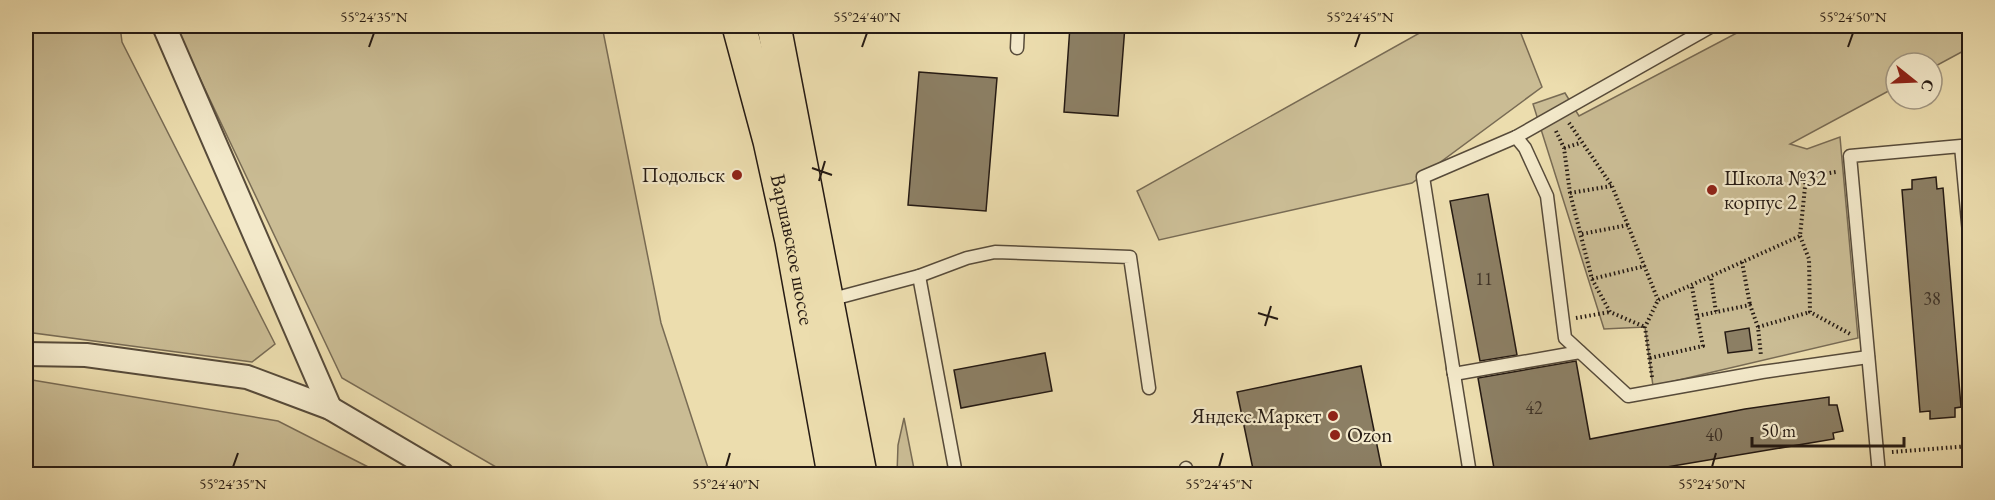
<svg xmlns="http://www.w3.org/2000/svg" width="1995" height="500" font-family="'EB Garamond',serif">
<rect width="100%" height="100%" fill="#ecddae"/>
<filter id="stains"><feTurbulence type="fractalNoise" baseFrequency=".00333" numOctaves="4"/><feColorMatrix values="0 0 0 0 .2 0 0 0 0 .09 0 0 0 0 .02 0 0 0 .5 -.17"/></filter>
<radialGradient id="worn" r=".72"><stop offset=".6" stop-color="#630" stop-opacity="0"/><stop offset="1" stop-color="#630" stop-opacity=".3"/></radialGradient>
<!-- green -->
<g fill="#cabc94" stroke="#786b54" stroke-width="1.5">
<path d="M26 26H120L122 42 275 344 252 362 26 332Z"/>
<path d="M175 26H602L661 323 710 474H508L342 378Z"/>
<path d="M1432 26H1518L1542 87 1412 183 1159 240 1137 191Z"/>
<path d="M1750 26H1969V48L1932 68V63H1896V87L1790 144 1807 149 1840 137 1858 338 1653 386 1645 327 1604 329 1533 104 1565 93 1579 116Z"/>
<path d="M26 379 278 421 382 474H26Z"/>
<path d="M904 418 915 474H897L898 445Z"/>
</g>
<!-- building -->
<g fill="#8c7f64" stroke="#251a13" stroke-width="1.5">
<path d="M1070 26H1125L1118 116 1064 112Z"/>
<path d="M919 72 997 78 986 211 908 205Z"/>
<path d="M1936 177 1937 189 1943 188 1961 407 1955 408V417L1930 419V411L1920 412 1902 190 1912 189V180Z"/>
<path d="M1488 194 1517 355 1480 361 1450 201Z"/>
<path d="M1749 328 1752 350 1728 353 1725 332Z"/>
<path d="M1045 353 1052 391 961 408 954 370Z"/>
<path d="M1576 361 1590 439 1745 409 1829 397V405H1837L1843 431 1833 433 1834 439 1625 474H1495L1478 378Z"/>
<path d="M1361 366 1382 470 1357 474H1254L1237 392Z"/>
</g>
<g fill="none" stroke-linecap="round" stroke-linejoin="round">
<!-- lane casing -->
<g stroke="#574b3a" stroke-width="15">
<g id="lane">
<path d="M1017 48 1018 26"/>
<path d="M1516 137 1525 148 1547 196 1565 338 1628 396 1762 372 1868 357"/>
<path d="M919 276 967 258 995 252 1130 257 1149 388"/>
<path d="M829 300 919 276 956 474"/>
<path d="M1453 368 1454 374 1423 177 1516 137 1712 26"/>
<path d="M1453 368 1470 474"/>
<path d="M1454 374 1580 352"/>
<path d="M1186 468 1188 474"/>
<path d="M1879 474 1850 156 1961 146 1970 244"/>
</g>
</g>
<!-- street casing -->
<g stroke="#574b3a" stroke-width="26">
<g id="street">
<path d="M164 26 330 408"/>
<path d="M26 354 86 355 247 377 330 408 442 474"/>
</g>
</g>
<!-- primary casing -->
<g stroke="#251a13" stroke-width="36">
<g id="primary">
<path id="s1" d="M739 26 770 141 792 241 834 474"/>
<path d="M774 26 860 474"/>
</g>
</g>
<!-- path -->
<g stroke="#251a13" stroke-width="4" stroke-dasharray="1.5 3" stroke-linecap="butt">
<path d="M1569 123 1612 186 1658 300"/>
<path d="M1556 131 1564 148 1570 193 1592 279 1610 312 1645 327"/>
<path d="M1564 148 1580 143"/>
<path d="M1570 193 1612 186"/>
<path d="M1582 234 1628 225"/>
<path d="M1800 236 1809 259 1810 312 1852 335"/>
<path d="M1742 262 1750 305"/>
<path d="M1592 279 1645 266"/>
<path d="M1711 279 1716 312 1750 305 1758 327 1761 356"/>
<path d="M1692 287 1697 316"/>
<path d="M1576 318 1610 312"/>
<path d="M1758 327 1810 312"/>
<path d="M1650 358 1703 346 1697 316 1716 312"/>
<path d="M1652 377 1645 327 1658 300 1800 236 1806 177 1836 172"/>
<path d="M1892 452 1970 446"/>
</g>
<!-- lane -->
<use href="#lane" stroke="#f3e9ca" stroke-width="12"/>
<!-- street -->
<use href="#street" stroke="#f3e9ca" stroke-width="22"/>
<!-- primary -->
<use href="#primary" stroke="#ecddae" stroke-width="33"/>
</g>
<!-- ticks -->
<path fill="none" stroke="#251a13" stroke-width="2" d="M369 47 374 33M862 47 867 33M1355 47 1360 33M1848 47 1853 33M812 168 832 175M819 181 825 161M1258 313 1278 319M1265 326 1271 306M233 467 238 453M726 467 730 453M1219 467 1223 453M1712 467 1716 453"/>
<!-- markers -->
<g fill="#8f2418" stroke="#f3e9ca" stroke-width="2">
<circle cx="737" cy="175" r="6"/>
<circle cx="1712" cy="190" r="6"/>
<circle cx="1333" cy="416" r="6"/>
<circle cx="1335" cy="435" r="6"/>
</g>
<g text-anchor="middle" stroke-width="4.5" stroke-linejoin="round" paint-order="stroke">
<!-- number labels -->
<g font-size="18" fill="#3f3327">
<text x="1484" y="285">11</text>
<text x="1932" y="305">38</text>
<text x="1534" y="414">42</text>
<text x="1714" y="441">40</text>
</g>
<!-- poi labels -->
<g font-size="21" fill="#251a13" stroke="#f3e9ca" text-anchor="end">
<text x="725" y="182">Подольск</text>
<text x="1724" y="185" text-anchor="start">Школа №32<tspan x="1724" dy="24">корпус 2</tspan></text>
<text x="1321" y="423">Яндекс.Маркет</text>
<text x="1347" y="442" text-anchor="start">Ozon</text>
</g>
<!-- street labels -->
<g font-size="21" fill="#251a13" stroke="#f3e9ca">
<text dy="7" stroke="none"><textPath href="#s1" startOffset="230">Варшавское шоссе</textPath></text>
</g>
</g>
<!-- margin -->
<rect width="1995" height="500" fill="none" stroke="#ecddae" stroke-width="66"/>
<!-- north arrow -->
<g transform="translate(1914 81) rotate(108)"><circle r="28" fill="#f3e9ca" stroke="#a19681" stroke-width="1.5"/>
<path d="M0-4.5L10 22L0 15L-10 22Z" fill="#8f2418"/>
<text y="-9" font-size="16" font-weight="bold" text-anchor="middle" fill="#251a13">С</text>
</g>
<!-- scale -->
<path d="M1752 437v9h152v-9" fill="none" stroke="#251a13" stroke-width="3"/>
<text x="1761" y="437" font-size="18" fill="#251a13" stroke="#f3e9ca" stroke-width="4.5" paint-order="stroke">50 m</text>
<rect x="33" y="33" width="1929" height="434" fill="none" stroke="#251a13" stroke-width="2"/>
<g font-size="15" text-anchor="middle" fill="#251a13">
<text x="374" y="22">55°24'35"N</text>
<text x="867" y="22">55°24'40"N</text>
<text x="1360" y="22">55°24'45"N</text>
<text x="1853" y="22">55°24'50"N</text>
<text x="233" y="489">55°24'35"N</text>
<text x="726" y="489">55°24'40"N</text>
<text x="1219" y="489">55°24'45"N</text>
<text x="1712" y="489">55°24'50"N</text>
</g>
<rect width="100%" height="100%" filter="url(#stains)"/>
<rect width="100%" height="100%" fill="url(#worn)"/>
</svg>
